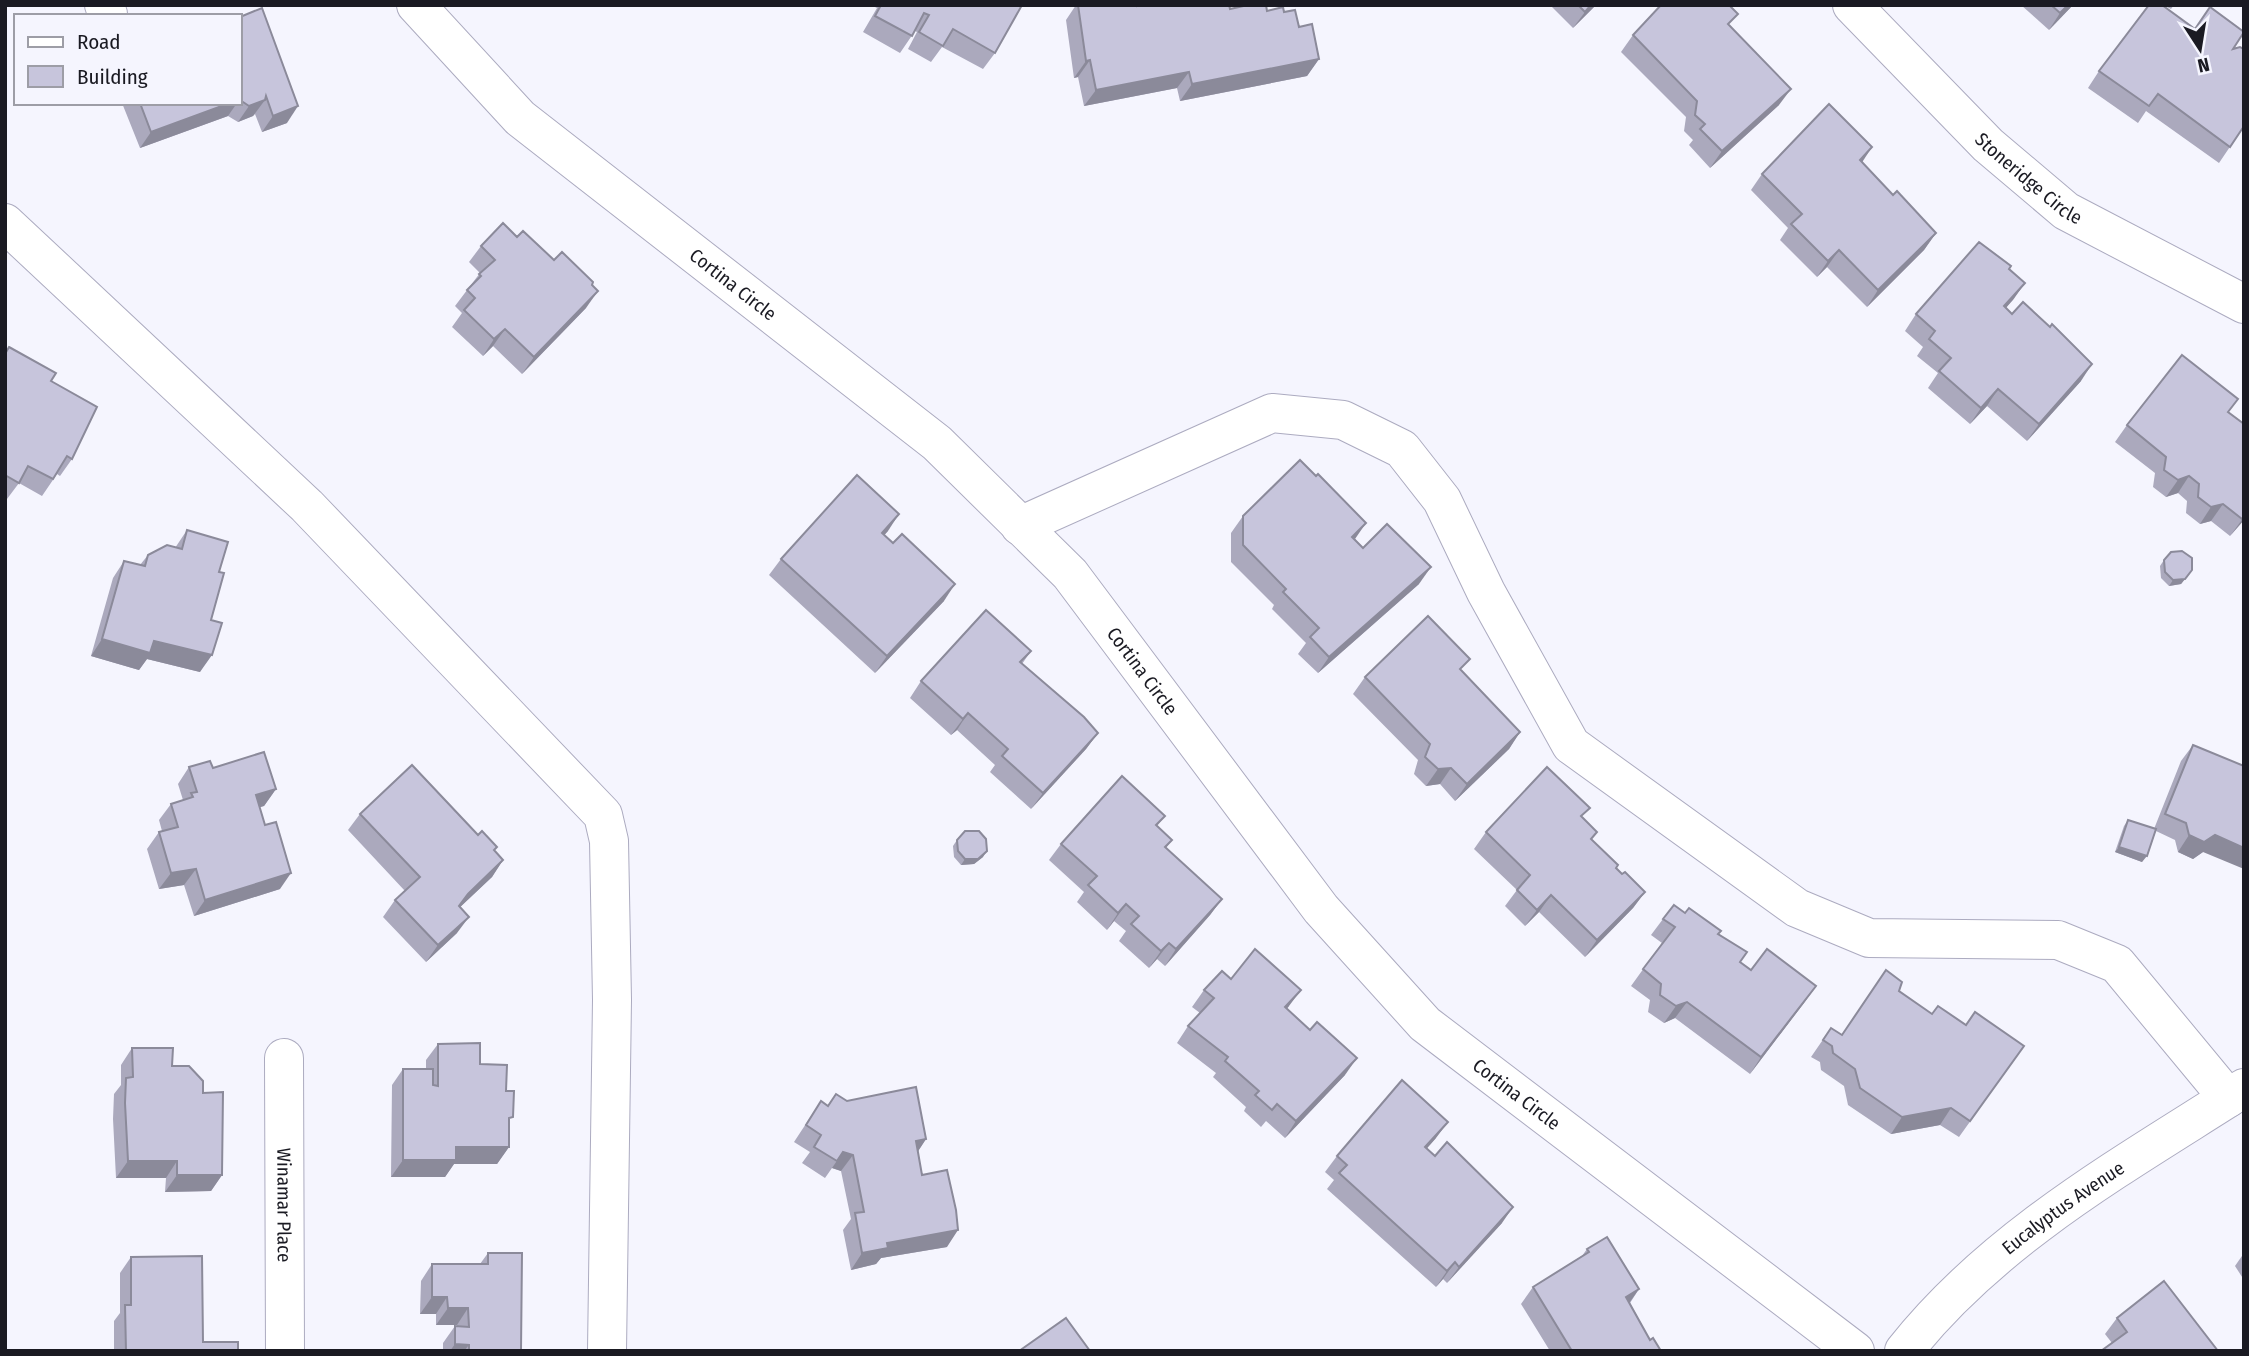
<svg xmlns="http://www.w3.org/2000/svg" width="2249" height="1356" font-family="'Fira Sans Condensed',sans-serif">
<rect width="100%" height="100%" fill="#f5f5fe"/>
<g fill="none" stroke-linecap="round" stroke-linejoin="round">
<!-- minor casing -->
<g stroke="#acabc0" stroke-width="40">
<g id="minor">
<path d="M104 5 108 14"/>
<path id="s1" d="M416 5 520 118 937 443 1070 574 1321 909 1425 1024 1855 1351"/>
<path id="s2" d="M1852 5 1988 145 2066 211 2244 304"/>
<path d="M5 223 307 506 603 815 609 841 612 1000 607 1351"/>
<path d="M1020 526 1272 413 1343 420 1402 449 1442 500 1486 592 1571 745 1797 908 1869 938 2058 940 2117 964 2228 1098"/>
<path id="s3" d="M284 1058 285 1351"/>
<path id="s4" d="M1904 1351C1994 1237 2124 1165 2244 1088"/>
</g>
</g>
<!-- minor -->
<use href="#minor" stroke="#fff" stroke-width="38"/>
</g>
<!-- wall -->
<g fill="#aba9bd">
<path d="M871 5H1022L995 53 983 69 942 47 931 62 908 49 917 32 915 31 900 53 863 32 877 8Z"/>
<path d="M1076 5H1137V6L1230 9 1284 12 1299 27 1319 59 1307 76 1180 101 1177 88 1084 106 1078 77 1074 78 1066 20Z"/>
<path d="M1550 5H1596L1573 28Z"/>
<path d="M2021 5H2073L2049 30Z"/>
<path d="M2163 5H2174L2171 9Z"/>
<path d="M240 17 287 123 262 132 255 114 253 116 238 122 228 116 140 148 122 103H240Z"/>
<path d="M1730 26 1779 105 1710 168 1689 145 1693 140 1684 131 1686 117 1621 52 1633 35Z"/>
<path d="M2195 29 2233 49 2244 126 2219 163 2146 111 2138 123 2088 88 2099 71Z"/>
<path d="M1861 162 1893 195 1936 233 1924 250 1867 307 1827 267 1817 277 1780 240 1788 228 1751 190 1762 174Z"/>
<path d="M517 237 554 260 592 285 586 308 522 374 493 346 483 356 452 327 462 313 455 306 480 273 469 262 481 246Z"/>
<path d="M2009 269 2025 283 2006 308 2081 381 2027 441 1987 406 1970 424 1928 388 1938 373 1917 356 1923 347 1905 331 1916 314Z"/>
<path d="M9 347 51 381 72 459 60 476 57 474 42 496 19 483 7 499 5 498V353Z"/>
<path d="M2229 412 2244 520 2230 536 2211 521 2200 524 2186 513 2187 501 2178 493 2166 497 2153 487 2155 473 2115 442 2127 425Z"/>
<path d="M1243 516 1355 539 1363 548 1419 584 1318 673 1298 654 1306 643 1272 609 1274 605 1231 562V533Z"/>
<path d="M187 530 211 620 200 672 147 659 139 670 91 656 113 578 124 561 140 565 148 555 175 548Z"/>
<path d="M888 531 884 535 893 543 944 601 875 673 769 575 781 559Z"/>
<path d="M2164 560 2192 570 2181 584 2169 586 2161 578 2160 566Z"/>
<path d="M1031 651 1022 664 1098 733 1086 749 1031 809 990 772 995 765 957 730 951 735 910 698 921 681Z"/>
<path d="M1462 672 1520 732 1509 749 1455 801 1440 784 1426 786 1414 774 1418 760 1353 694 1365 677Z"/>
<path d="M2193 745 2203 852 2193 859 2178 852 2175 840 2156 831 2142 862 2115 852 2124 826 2128 820 2154 829 2181 761Z"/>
<path d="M189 767 213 768 276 789 264 806 259 807 280 889 194 916 184 885 159 889 147 849 159 832 162 831 159 820 171 804 183 800 178 784Z"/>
<path d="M360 814 478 835 503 860 492 877 460 907 457 933 426 962 383 917 395 900 405 891 348 830Z"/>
<path d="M1165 816 1157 826 1172 840 1166 848 1222 899 1210 915 1165 966 1157 959 1149 968 1119 941 1126 931 1114 921 1107 930 1077 902 1084 892 1049 860 1061 844Z"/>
<path d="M1583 818 1591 839 1622 874 1645 892 1633 908 1585 957 1539 912 1525 926 1505 906 1517 890 1474 849 1486 832Z"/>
<path d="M957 840 983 857 974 864 961 865 954 857 953 846Z"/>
<path d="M1685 913 1719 934 1740 962 1751 970 1816 986 1750 1074 1675 1018 1664 1023 1648 1012 1650 1000 1631 986 1662 943 1651 935 1663 919Z"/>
<path d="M1231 979 1289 1006 1287 1009 1345 1075 1285 1138 1266 1121 1261 1127 1244 1111 1246 1107 1213 1077 1216 1073 1177 1043 1188 1026 1200 1013 1192 1007 1204 990Z"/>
<path d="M1899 991 1932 1014 1966 1025 1975 1012 2024 1046 1959 1137 1940 1125 1891 1134 1848 1105 1844 1086 1821 1070 1820 1062 1811 1057 1831 1028 1841 1035Z"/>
<path d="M438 1044 506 1091 509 1123V1147L497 1164H454L445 1177H391L392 1085 403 1069H426V1060Z"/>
<path d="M132 1048 172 1066 203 1093 222 1175 211 1191 165 1192 166 1178H116L113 1119 114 1094 121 1085V1065Z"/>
<path d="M821 1101 828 1106 847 1101 926 1139 918 1151 922 1175 947 1247 881 1258 876 1264 851 1270 843 1230 851 1219 841 1171 832 1168 825 1178 802 1163 810 1152 794 1142Z"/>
<path d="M1436 1138 1427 1148 1502 1223 1447 1283 1443 1279 1436 1287 1327 1189 1334 1180 1325 1172 1337 1156Z"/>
<path d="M1587 1249 1639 1289 1630 1303 1650 1340 1661 1351H1550L1521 1304 1533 1287 1582 1256Z"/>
<path d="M488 1253 521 1351H443V1343L455 1326H457V1325H436V1314H420L421 1281 432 1264H480Z"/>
<path d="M2244 1253V1280L2235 1266Z"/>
<path d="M131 1257 203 1342 238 1351H114V1321L120 1313V1273Z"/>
<path d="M2117 1318 2218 1351 2112 1343 2105 1334Z"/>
</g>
<!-- shaded-wall -->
<g fill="#8b8a9a">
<path d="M1591 5H1596L1573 28 1585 12Z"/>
<path d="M2068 5H2073L2049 30 2060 13Z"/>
<path d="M1319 59 1307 76 1180 101 1192 84Z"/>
<path d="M1090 60 1078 77 1074 78 1086 61Z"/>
<path d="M1189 72 1177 88 1084 106 1096 90Z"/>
<path d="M1791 89 1779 105 1710 168 1722 151Z"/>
<path d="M265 100 253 116 238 122 249 106Z"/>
<path d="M230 103H237L228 116 140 148 151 132Z"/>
<path d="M298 106 287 123 262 132 273 116Z"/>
<path d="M1872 147 1861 164 1860 160Z"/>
<path d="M1936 233 1924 250 1867 307 1878 290Z"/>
<path d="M1839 250 1827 267 1817 277 1828 261Z"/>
<path d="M2025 283 2013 300 1992 323 2004 306Z"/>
<path d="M598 291 586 308 522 374 534 357Z"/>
<path d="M505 329 493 346 483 356 494 339Z"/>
<path d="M2092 364 2081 381 2027 441 2039 424Z"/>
<path d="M1998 389 1987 406 1970 424 1981 408Z"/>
<path d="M2189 476 2178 493 2166 497 2178 480Z"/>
<path d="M2223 504 2211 521 2200 524 2211 507Z"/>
<path d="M899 514 888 531 871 550 882 533Z"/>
<path d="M2244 517V520L2230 536Z"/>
<path d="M1366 523 1355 539 1352 537Z"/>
<path d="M1431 567 1419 584 1318 673 1329 657Z"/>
<path d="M2185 579 2181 584 2169 586 2173 580Z"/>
<path d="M955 584 944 601 875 673 887 656Z"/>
<path d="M102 639 154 641 212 655 200 672 147 659 139 670 91 656Z"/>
<path d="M968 713 957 730 951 735 963 719Z"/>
<path d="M1520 732 1509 749 1455 801 1467 784Z"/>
<path d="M1098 733 1086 749 1031 809 1043 793Z"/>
<path d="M1451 768 1440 784 1426 786 1438 769Z"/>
<path d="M276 789 264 806 244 812 256 795Z"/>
<path d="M2189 835H2215L2244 848V869L2203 852 2193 859 2178 852Z"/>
<path d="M2119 847 2147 856 2142 862 2115 852Z"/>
<path d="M987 851 983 857 974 864 961 865 965 859Z"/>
<path d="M503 860 492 877 456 911 447 922 468 894Z"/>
<path d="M196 869 184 885 159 889 171 873Z"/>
<path d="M291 873 280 889 194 916 205 900Z"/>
<path d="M1645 892 1633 908 1585 957 1597 940Z"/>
<path d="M1551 895 1539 912 1525 926 1537 910Z"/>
<path d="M1222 899 1210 915 1165 966 1176 949Z"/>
<path d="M1126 904 1114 921 1107 930 1118 913Z"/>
<path d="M469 917 457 933 426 962 438 945Z"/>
<path d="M1169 943 1157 959 1149 968 1161 951Z"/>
<path d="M1816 986 1804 1003 1750 1074 1761 1057Z"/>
<path d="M1301 990 1289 1006 1273 1023 1285 1007Z"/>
<path d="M1687 1002 1675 1018 1664 1023 1676 1006Z"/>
<path d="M1357 1058 1345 1075 1285 1138 1296 1121Z"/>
<path d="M1951 1108 1940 1125 1891 1134 1902 1117Z"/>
<path d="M1448 1122 1436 1138 1414 1163 1425 1147Z"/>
<path d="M926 1139 915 1156 916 1141Z"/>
<path d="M456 1147H509L497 1164H454L445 1177H391L403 1160Z"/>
<path d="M843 1152 853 1155 841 1171 832 1168Z"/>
<path d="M128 1161H177L166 1178H116Z"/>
<path d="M177 1175H222L211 1191 165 1192Z"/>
<path d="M1513 1207 1502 1223 1447 1283 1459 1267Z"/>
<path d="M958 1230 947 1247 881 1258 876 1264 851 1270 862 1253 887 1243Z"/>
<path d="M1455 1262 1443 1279 1436 1287 1447 1271Z"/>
<path d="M1639 1289 1627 1306 1626 1297Z"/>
<path d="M432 1297H447L436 1314H420Z"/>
<path d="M448 1308H468L457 1325H436Z"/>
<path d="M455 1344 469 1345 464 1351H450Z"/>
</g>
<!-- building -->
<g fill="#c7c5dc" stroke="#8b8a9a" stroke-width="2">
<path d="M881 5H1022L995 53 953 29 943 46 919 32 929 15 924 13 912 36 875 16Z"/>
<path d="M1078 5H1137V6L1143 5H1229L1230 9 1248 5H1266L1267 11 1283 7 1284 12 1295 10 1299 27 1312 24 1319 59 1192 84 1189 72 1096 90 1090 60 1086 61Z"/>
<path d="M1578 5H1591L1585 12Z"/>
<path d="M1661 5H1729L1738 14 1728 24 1791 89 1722 151 1700 129 1705 124 1695 115 1697 101 1633 35Z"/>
<path d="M2051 5H2068L2060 13Z"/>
<path d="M2149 5H2162L2195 29 2210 7 2244 32 2233 49 2240 47 2244 49V126L2230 147 2158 94 2149 106 2099 71Z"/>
<path d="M262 8 298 106 273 116 266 96 265 100 249 106 240 100V17Z"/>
<path d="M140 103H230L151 132Z"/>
<path d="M1829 104 1872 147 1860 160 1893 195 1897 191 1936 233 1878 290 1839 250 1828 261 1791 224 1802 214 1762 174Z"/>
<path d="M503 223 517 237 523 231 554 260 562 252 593 282 592 285 598 291 534 357 505 329 494 339 464 310 475 298 467 290 481 276 479 274 495 260 481 246Z"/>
<path d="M1979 242 2011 266 2009 269 2025 283 2004 306 2012 314 2023 302 2050 327 2052 324 2092 364 2039 424 1998 389 1981 408 1939 371 1951 358 1929 339 1935 331 1916 314Z"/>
<path d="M9 347 56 373 51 381 97 407 72 459 67 456 53 479 28 466 19 483 5 475V354Z"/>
<path d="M2182 355 2238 399 2228 412 2244 424V517L2242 519 2223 504 2211 507 2198 497 2199 484 2189 476 2178 480 2164 470 2166 457 2127 425Z"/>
<path d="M1300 460 1316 476 1318 474 1366 523 1352 537 1363 548 1387 524 1431 567 1329 657 1310 637 1319 628 1283 592 1286 589 1243 545V516Z"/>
<path d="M857 475 899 514 882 533 893 543 902 534 955 584 887 656 781 559Z"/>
<path d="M187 530 228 542 219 572 224 573 211 620 222 623 212 655 154 641 150 653 102 639 124 561 145 566 148 555 167 545 182 549Z"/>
<path d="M2182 551 2192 558V570L2185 579 2173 580 2165 572 2164 560 2171 552Z"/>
<path d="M986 610 1031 651 1020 662 1084 717 1098 733 1043 793 1002 756 1008 749 968 713 963 719 921 681Z"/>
<path d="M1428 616 1470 659 1460 669 1520 732 1467 784 1451 768 1438 769 1425 757 1430 744 1365 677Z"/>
<path d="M2193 745 2244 766V848L2215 835 2204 842 2189 835 2186 823 2165 814Z"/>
<path d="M264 752 276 789 256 795 265 825 276 822 291 873 205 900 196 869 171 873 159 832 178 827 171 804 193 797 191 793 197 792 189 767 210 761 213 768Z"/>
<path d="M412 765 478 835 482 831 497 847 494 850 503 860 468 894 459 906 469 917 438 945 395 900 420 877 360 814Z"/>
<path d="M1547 767 1590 808 1581 816 1597 832 1591 839 1618 865 1616 868 1622 874 1625 872 1645 892 1597 940 1551 895 1537 910 1517 890 1530 875 1486 832Z"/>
<path d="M1122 776 1165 816 1156 825 1172 840 1165 847 1222 899 1176 949 1169 943 1161 951 1131 924 1139 916 1126 904 1118 913 1088 885 1097 876 1061 844Z"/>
<path d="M2128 820 2156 829 2147 856 2119 847Z"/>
<path d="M965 831H979L986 839 987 851 978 859H965L958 851 957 840Z"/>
<path d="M1674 905 1685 913 1689 908 1721 931 1718 934 1747 952 1740 962 1751 970 1767 949 1816 986 1761 1057 1687 1002 1676 1006 1660 995 1661 984 1643 969 1675 927 1663 919Z"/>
<path d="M1255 949 1301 990 1285 1007 1310 1030 1317 1022 1357 1058 1296 1121 1277 1104 1272 1110 1255 1095 1259 1091 1225 1061 1228 1057 1188 1026 1214 998 1204 990 1222 971 1231 979Z"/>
<path d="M1886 970 1902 982 1899 991 1932 1014 1938 1006 1966 1025 1975 1012 2024 1046 1970 1121 1951 1108 1902 1117 1860 1088 1855 1069 1833 1053 1832 1046 1823 1040 1831 1028 1842 1035Z"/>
<path d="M480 1043V1064L507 1065 506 1091H514L513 1117 509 1118V1147H456V1160H403V1069H433V1085L438 1086V1044Z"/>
<path d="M132 1048H173L172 1066H189L203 1081V1093L223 1092 222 1175H177V1161H128L125 1103 126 1078 133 1077Z"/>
<path d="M1402 1080 1448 1122 1425 1147 1435 1156 1447 1142 1513 1207 1459 1267 1455 1262 1447 1271 1339 1173 1347 1165 1337 1156Z"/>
<path d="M916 1087 926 1139 916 1141 922 1175 947 1170 956 1210 958 1230 887 1243 888 1248 862 1253 855 1213 864 1212 853 1155 843 1152 837 1161 814 1147 821 1135 806 1125 821 1101 828 1106 836 1094 847 1101Z"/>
<path d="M1607 1237 1639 1289 1626 1297 1650 1340 1653 1338 1661 1351H1572L1533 1287 1589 1252 1587 1249Z"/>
<path d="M488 1253H522L521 1351H469V1345L455 1344V1326L469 1327 468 1308H448L447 1297H432V1264H488Z"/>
<path d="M202 1256 203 1342H238V1351H126L125 1305H131V1257Z"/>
<path d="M2164 1281 2218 1351H2101L2127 1332 2117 1318Z"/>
<path d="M1066 1318 1090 1351H1019Z"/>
</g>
<g text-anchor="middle" stroke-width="6" stroke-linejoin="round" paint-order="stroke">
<!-- street labels -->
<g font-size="19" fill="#1a1a22" stroke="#f5f5fe">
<text dy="7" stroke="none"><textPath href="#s2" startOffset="248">Stoneridge Circle</textPath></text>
<text dy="7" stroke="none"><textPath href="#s1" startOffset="424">Cortina Circle</textPath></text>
<text dy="7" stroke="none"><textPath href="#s1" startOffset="990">Cortina Circle</textPath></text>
<text dy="7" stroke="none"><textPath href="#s1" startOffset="1558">Cortina Circle</textPath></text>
<text dy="7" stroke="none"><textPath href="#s3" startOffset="147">Winamar Place</textPath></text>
<text dy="7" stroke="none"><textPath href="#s4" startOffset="215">Eucalyptus Avenue</textPath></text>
</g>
</g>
<!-- border -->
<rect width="2249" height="1356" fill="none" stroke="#1a1a22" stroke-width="14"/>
<!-- legend -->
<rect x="14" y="14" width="228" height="91" fill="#f5f5fe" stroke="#9d9da6" stroke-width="2"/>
<rect x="28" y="37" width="35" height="10" fill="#ffffff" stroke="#9d9da6" stroke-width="2"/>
<text x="77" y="49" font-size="21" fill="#1a1a22">Road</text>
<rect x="28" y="66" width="35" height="21" fill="#c7c5dc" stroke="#9d9da6" stroke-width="2"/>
<text x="77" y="84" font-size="21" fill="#1a1a22">Building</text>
<!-- north arrow -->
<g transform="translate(2200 49) rotate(168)" stroke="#f5f5fe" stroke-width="5" paint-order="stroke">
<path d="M0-5L12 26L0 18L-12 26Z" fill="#1a1a22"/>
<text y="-10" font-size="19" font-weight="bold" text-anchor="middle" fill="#1a1a22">N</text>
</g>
</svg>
